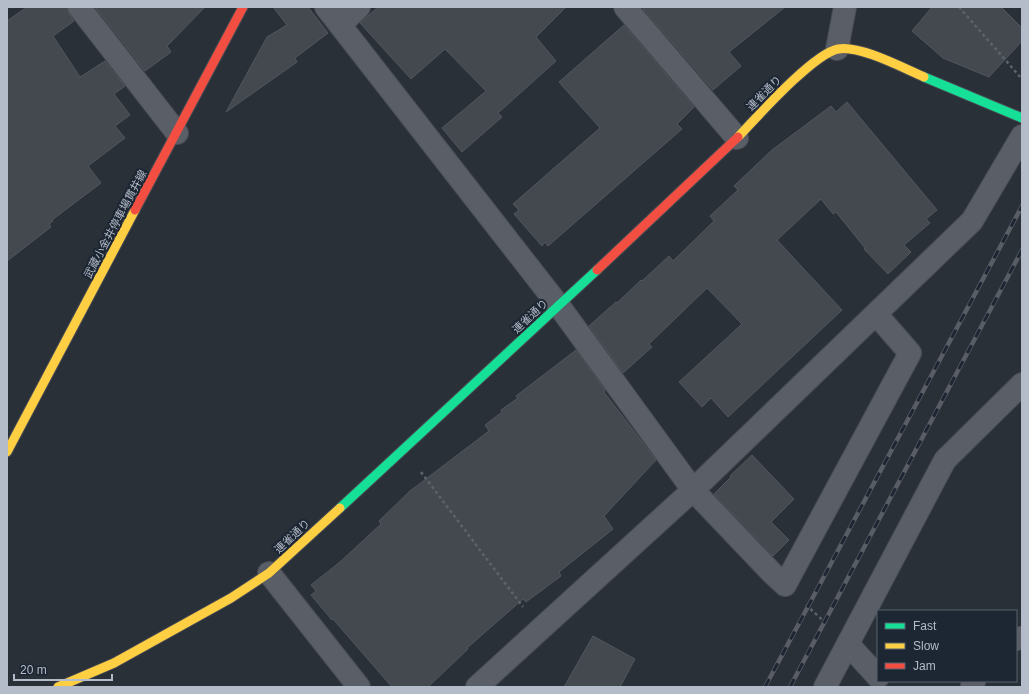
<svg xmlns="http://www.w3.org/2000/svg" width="1029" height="694" font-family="Helvetica,'Noto Sans JP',sans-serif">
<rect width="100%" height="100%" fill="#2a3038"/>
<!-- building -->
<g fill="#444950" stroke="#52575f">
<path d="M27 7H67L69 14 74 21 53 36 80 77 105 61 125 86 114 94 130 115 115 126 125 138 88 166 101 183 52 220 53 221 49 224 51 227 7 261V21Z"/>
<path d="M95 7H205L167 46 171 52 145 71Z"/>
<path d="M273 7H308L328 33 295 58 297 62 226 112 267 37 287 25Z"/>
<path d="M378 7H566L536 37 556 61 498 113 502 117 462 152 442 128 486 91 445 49 411 79 360 23Z"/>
<path d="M645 7H785L729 52 741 66 713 90 643 9Z"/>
<path d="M932 7H1001L1022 28V41L989 77 943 58 912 31Z"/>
<path d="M624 25 694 107 677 124 682 129 548 246 545 242 542 246 514 214 519 210 513 204 600 128 559 82Z"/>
<path d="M847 102 937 210 926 219 930 223 904 245 911 252 888 274 864 249 865 248 836 212 833 214 821 199 777 240 842 310 728 417 711 398 702 407 679 382 742 324 707 288 649 344 652 347 623 373 589 326 616 302 617 303 641 280 642 281 669 256 673 261 714 221 710 216 738 190 734 186 772 150 831 106 836 112Z"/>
<path d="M576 350 605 390 604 392 656 460 604 516 613 529 559 572 561 576 526 602 523 599 467 648 468 649 428 687H392L333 619 332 620 311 595 316 591 311 585 340 562 381 524 379 521 410 491 489 431 485 425 502 412 501 410 518 398 516 396Z"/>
<path d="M752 455 794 499 771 522 789 540 773 556 714 494 731 477 730 476Z"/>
<path d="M593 636 635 659 620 687H564Z"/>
</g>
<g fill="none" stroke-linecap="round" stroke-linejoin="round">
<!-- lane casing -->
<g stroke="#484c53" stroke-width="21">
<g id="lane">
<path d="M1016 641 1022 636"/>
<path d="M970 687 976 681"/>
</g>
</g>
<!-- street casing -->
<g stroke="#484c53" stroke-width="24">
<g id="street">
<path d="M79 7 177 133"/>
<path d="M326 7 559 306 693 490 772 573 785 585 910 353 876 314"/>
<path d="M625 7 737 138"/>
<path d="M340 25 359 7"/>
<path d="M837 49 845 7"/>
<path d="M269 573 359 687"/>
<path d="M848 644 878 677"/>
<path d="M477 687 693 490 972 221 1022 136"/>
<path d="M825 687 945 460 1022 384"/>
</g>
</g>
<!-- fast casing -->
<g stroke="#484c53" stroke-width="11">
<g id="fast">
<path d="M924 77 1022 118"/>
<path d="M340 508 597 270"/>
</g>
</g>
<!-- slow casing -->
<g stroke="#484c53" stroke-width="11">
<g id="slow">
<path d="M738 137C757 117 813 54 838 49 860 45 903 68 924 77"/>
<path d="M7 452 135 210"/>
<path d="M58 687 114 663 231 598 269 573 340 508"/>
</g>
</g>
<!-- jam casing -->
<g stroke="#484c53" stroke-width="11">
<g id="jam">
<path d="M135 210 243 7"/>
<path d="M597 270 738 137"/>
</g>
</g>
<!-- path -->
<g stroke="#5d636a" stroke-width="2.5" stroke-dasharray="3 3" stroke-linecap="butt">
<path d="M959 7 1022 79"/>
<path d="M421 472 523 607"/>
<path d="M806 605 827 624"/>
</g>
<!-- lane -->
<use href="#lane" stroke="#5a5e66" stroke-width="19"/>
<!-- street -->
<use href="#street" stroke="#5a5e66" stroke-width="22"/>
<!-- fast -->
<use href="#fast" stroke="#16e098" stroke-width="9"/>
<!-- slow -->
<use href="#slow" stroke="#ffcf43" stroke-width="9"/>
<!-- jam -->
<use href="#jam" stroke="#f24e42" stroke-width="9"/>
<!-- rail casing -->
<g stroke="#595d64" stroke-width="4.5">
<g id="rail">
<path d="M765 687 1022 206"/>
<path d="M790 687 1022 250"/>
</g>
</g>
<!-- rail -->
<use href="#rail" stroke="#1d2633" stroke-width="3" stroke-dasharray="9" stroke-linecap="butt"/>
</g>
<g text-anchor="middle" stroke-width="4" stroke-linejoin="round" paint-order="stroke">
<!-- street labels -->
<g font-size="11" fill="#b4bcc9" stroke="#1d2633">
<text transform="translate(764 93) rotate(-45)" y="4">連雀通り</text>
<text transform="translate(115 224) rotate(-62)" y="4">武蔵小金井停車場貫井線</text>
<text transform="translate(530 316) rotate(-43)" y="4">連雀通り</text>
<text transform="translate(292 536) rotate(-43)" y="4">連雀通り</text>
</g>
</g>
<!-- border -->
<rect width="1029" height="694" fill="none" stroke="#b4bcc9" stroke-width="16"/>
<!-- legend -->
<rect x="877" y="610" width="140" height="72" fill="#1d2633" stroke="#59626f"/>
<rect x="885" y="623" width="20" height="6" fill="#16e098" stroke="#59626f"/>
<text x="913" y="630" font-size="12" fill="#b4bcc9">Fast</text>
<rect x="885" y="643" width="20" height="6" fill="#ffcf43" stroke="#59626f"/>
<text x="913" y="650" font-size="12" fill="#b4bcc9">Slow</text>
<rect x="885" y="663" width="20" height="6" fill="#f24e42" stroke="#59626f"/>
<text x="913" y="670" font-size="12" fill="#b4bcc9">Jam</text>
<!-- scale -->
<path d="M14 674v6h98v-6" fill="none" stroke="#b4bcc9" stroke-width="2"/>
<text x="20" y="674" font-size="12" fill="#b4bcc9" stroke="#1d2633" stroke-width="3" paint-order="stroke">20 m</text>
</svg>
